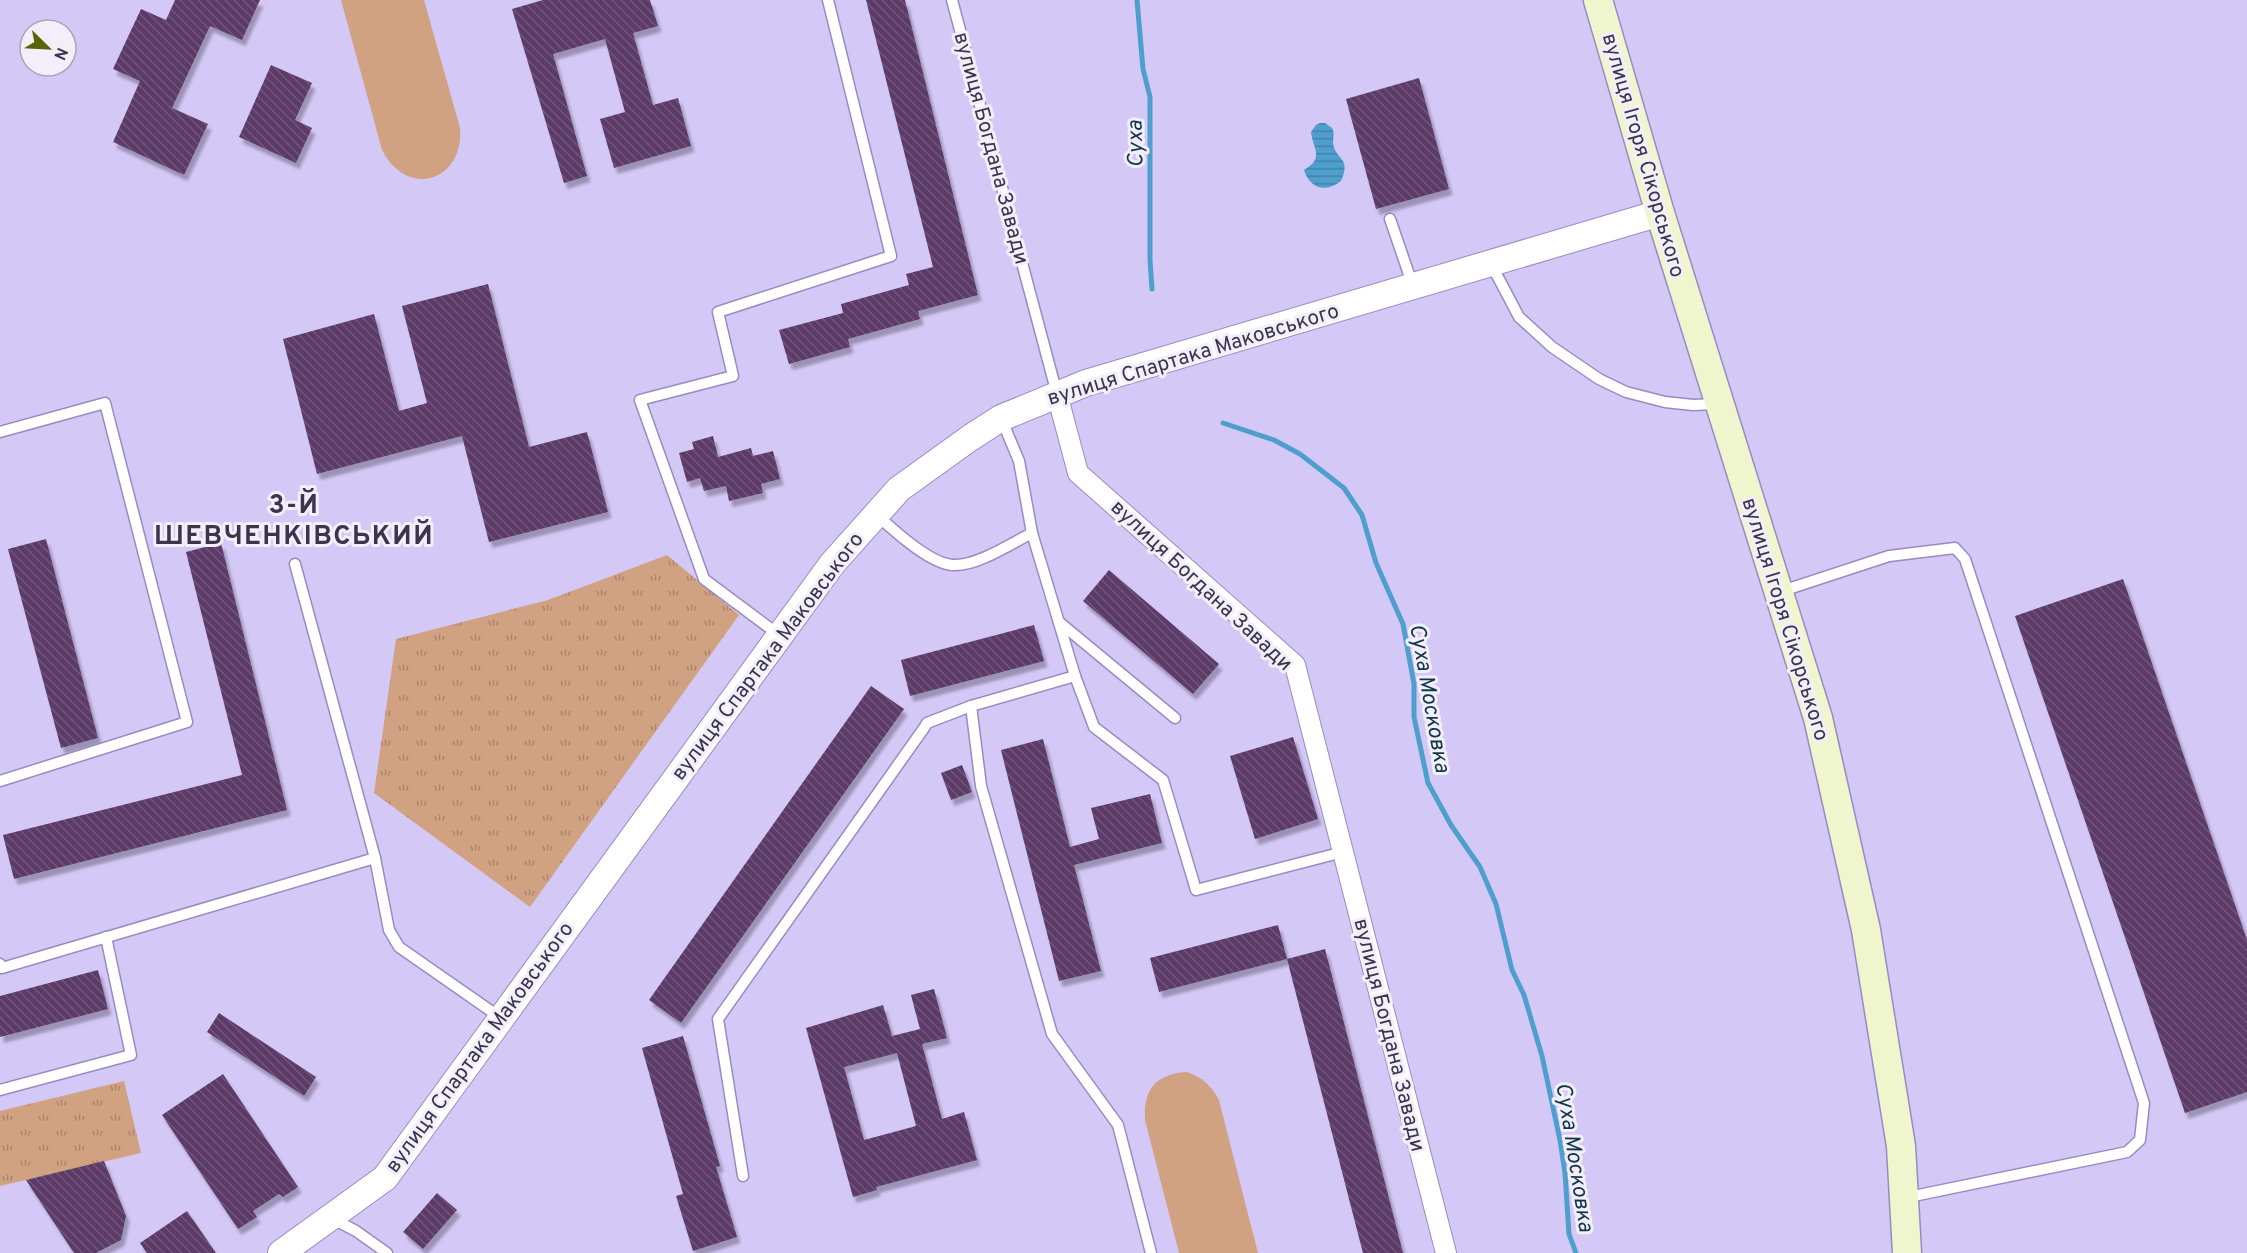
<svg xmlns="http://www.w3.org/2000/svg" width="2247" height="1253" font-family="Overpass,sans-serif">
<defs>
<pattern id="park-tufts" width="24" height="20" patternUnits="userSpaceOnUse" patternTransform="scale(1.5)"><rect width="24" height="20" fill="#d1a281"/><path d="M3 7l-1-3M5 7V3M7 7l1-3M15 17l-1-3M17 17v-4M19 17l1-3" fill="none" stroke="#ab856c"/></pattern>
<pattern id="water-rules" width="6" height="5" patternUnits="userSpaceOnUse" patternTransform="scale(1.5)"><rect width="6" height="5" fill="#4e9fce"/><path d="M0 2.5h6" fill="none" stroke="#4282a9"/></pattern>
<pattern id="building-back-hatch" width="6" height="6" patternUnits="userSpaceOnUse" patternTransform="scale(1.5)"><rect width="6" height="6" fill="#5b3a67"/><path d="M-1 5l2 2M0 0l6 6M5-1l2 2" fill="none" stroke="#70557b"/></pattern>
<filter id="shadow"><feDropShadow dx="3.5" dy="6" stdDeviation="1.5" flood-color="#0004"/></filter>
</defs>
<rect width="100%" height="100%" fill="#d4c8f7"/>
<!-- grass -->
<g fill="#d1a281">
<path d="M341 0H424L460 128C464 182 407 199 382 150Z"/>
<path d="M1187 1072C1203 1078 1211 1085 1219 1100L1258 1253H1179L1145 1120C1143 1089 1156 1074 1187 1072Z"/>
</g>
<!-- park -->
<g fill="url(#park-tufts)">
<path d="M667 555 739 615 530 907 374 793 396 639 548 600Z"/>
<path d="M124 1081 141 1153 0 1186V1111Z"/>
</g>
<!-- water -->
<path fill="url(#water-rules)" d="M1320 123H1325L1332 128C1335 134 1333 137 1333 143 1335 160 1352 157 1341 181 1326 193 1310 189 1304 170 1325 158 1313 149 1311 132L1316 125Z"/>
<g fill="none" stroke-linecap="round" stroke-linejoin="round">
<!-- stream -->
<g stroke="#4e9fce" stroke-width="5">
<path d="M1137 0 1143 69 1150 97V260L1152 289"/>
<path d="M1223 423 1274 440 1300 454 1344 488 1362 515 1376 563 1403 624 1414 684V717L1428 783 1451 825 1480 867 1496 904 1512 970 1524 995 1542 1056 1560 1140 1565 1173 1569 1234 1576 1253"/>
</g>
</g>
<!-- building -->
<g fill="url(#building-back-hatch)" fill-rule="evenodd" filter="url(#shadow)">
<path d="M175 0H260L242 40 210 26 172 108 208 124 184 175 113 142 140 81 113 69 141 9 166 20Z"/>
<path d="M543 0H650L658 26 633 33 653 105 678 98 691 146 614 168 600 119 625 112 605 39 553 54 587 176 564 183 512 9Z"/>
<path d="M866 0H905L978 295 918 311 920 319 848 339 850 347 789 364 779 330 843 313 841 304 909 285 906 274 933 267Z"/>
<path d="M271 65 312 83 295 120 312 128 296 163 239 137Z"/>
<path d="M1419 78 1449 189 1376 209 1346 99Z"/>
<path d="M488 284 529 447 587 432 608 512 489 542 462 436 317 474 283 339 374 314 399 411 427 403 402 306Z"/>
<path d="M713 436 718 457 751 448 753 456 773 451 780 479 761 484 763 493 729 501 726 486 704 491 700 478 687 482 679 453 694 449 692 442Z"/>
<path d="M46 539 98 738 61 748 8 549Z"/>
<path d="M221 543 287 810 14 879 3 835 242 775 186 552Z"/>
<path d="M1109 570 1219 664 1193 694 1083 601Z"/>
<path d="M2123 579 2247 940V1092L2185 1113 2015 616Z"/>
<path d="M1034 625 1044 661 910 696 901 660Z"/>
<path d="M871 686 904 709 681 1023 649 1000Z"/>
<path d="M1293 737 1318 819 1255 839 1230 756Z"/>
<path d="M1043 739 1070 847 1099 839 1091 808 1150 794 1162 843 1074 865 1101 971 1059 981 1001 750Z"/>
<path d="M962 765 972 792 951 800 941 773Z"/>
<path d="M1278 925 1287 959 1159 992 1150 958Z"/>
<path d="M1325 949 1403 1253H1363L1287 959Z"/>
<path d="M98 970 108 1009 0 1037V996Z"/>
<path d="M934 989 947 1038 922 1044 942 1119 964 1112 977 1160 876 1187 877 1190 853 1197 806 1028 883 1005 892 1036 920 1029 911 995ZM897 1053 916 1126 864 1140 844 1067Z"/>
<path d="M219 1013 316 1077 304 1096 207 1032Z"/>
<path d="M683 1036 720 1166 716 1167 737 1237 693 1251 676 1196 683 1194 642 1048Z"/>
<path d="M223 1074 298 1187 283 1197 279 1194 253 1211 257 1217 238 1229 162 1115Z"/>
<path d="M104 1161 126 1216 121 1240 96 1253H74L26 1180Z"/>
<path d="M437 1193 457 1210 423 1249 403 1232Z"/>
<path d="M187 1211 216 1253H147L140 1243Z"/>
</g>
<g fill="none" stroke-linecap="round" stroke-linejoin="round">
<!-- service casing -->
<g stroke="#998ac2" stroke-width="13">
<g id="service">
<path d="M952 0 1057 394"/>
<path d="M1390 219 1413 286"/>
<path d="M1491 264 1519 317 1552 347 1599 379 1626 392 1665 402 1693 405 1717 404"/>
<path d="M1001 418 1019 461 1032 533 1075 676 1094 727 1163 780 1196 890 1343 852"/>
<path d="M0 432 105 403 187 722 0 781"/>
<path d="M876 514C893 530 931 565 954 565 977 566 1012 543 1032 533"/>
<path d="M295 564 375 858"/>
<path d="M1779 592 1889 556 1955 548 1965 559 2144 1103 2140 1140 2127 1152 1904 1198"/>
<path d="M1059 622 1175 718"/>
<path d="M779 635 704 579 640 400 733 376 718 312 891 256 828 0"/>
<path d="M1075 676 971 706 981 786 1052 1034 1118 1125 1151 1253"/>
<path d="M0 964 2 968 375 858 389 930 399 947 501 1018"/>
<path d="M0 1090 131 1055 106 937"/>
<path d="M743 1176 718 1019 924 728 927 723 971 706"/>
<path d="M331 1218 356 1231 387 1253"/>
</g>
</g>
<!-- minor casing -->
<g stroke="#998ac2" stroke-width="22">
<path id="minor" d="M1057 394 1078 473 1295 665 1446 1253"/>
</g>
<!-- tertiary casing -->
<g stroke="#998ac2" stroke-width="28">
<path id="tertiary" d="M281 1253 385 1178 832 564 899 489 970 438 1001 418 1086 383 1660 213"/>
</g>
<!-- secondary casing -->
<g stroke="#998ac2" stroke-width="31">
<path id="secondary" d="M1598 0 1660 213 1818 718 1866 930 1901 1146 1907 1253"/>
</g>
<!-- service -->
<use href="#service" stroke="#fff" stroke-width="10"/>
<!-- minor -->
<use href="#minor" stroke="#fff" stroke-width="20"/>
<!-- tertiary -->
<use href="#tertiary" stroke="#fff" stroke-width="26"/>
<!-- secondary -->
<use href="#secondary" stroke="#eff5cc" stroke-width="28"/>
</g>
<g text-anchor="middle" stroke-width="6" stroke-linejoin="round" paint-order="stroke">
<!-- street labels -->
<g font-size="21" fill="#3b344c" stroke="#f2effb">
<text transform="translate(992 148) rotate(75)" y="7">вулиця Богдана Завади</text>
<text transform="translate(1644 155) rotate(74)" y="7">вулиця Ігоря Сікорського</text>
<text transform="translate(1193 354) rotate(-17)" y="7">вулиця Спартака Маковського</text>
<text transform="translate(1202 585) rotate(43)" y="7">вулиця Богдана Завади</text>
<text transform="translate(1786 619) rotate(73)" y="7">вулиця Ігоря Сікорського</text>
<text transform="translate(767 656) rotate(-53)" y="7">вулиця Спартака Маковського</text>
<text transform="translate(1390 1035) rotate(76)" y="7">вулиця Богдана Завади</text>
<text transform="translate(479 1047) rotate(-54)" y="7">вулиця Спартака Маковського</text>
</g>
<!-- water labels -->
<g font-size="22" font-style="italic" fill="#113549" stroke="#f2effb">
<text transform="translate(1134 144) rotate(-91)" y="8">Суха</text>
<text transform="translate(1431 698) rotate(80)" y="8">Суха Московка</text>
<text transform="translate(1576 1157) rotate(81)" y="8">Суха Московка</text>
</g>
<!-- district labels -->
<g font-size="27" font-weight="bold" letter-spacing="1.5" fill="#3b344c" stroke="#f2effb">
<text x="294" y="513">3-Й<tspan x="294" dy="31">ШЕВЧЕНКІВСЬКИЙ</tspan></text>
</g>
</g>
<!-- north arrow -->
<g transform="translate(48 48) rotate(114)"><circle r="28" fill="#f2effb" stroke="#a9a4b5" stroke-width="1.5"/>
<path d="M0-4.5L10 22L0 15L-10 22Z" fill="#596304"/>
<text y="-9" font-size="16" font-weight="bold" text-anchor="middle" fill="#3b344c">N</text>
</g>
</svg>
